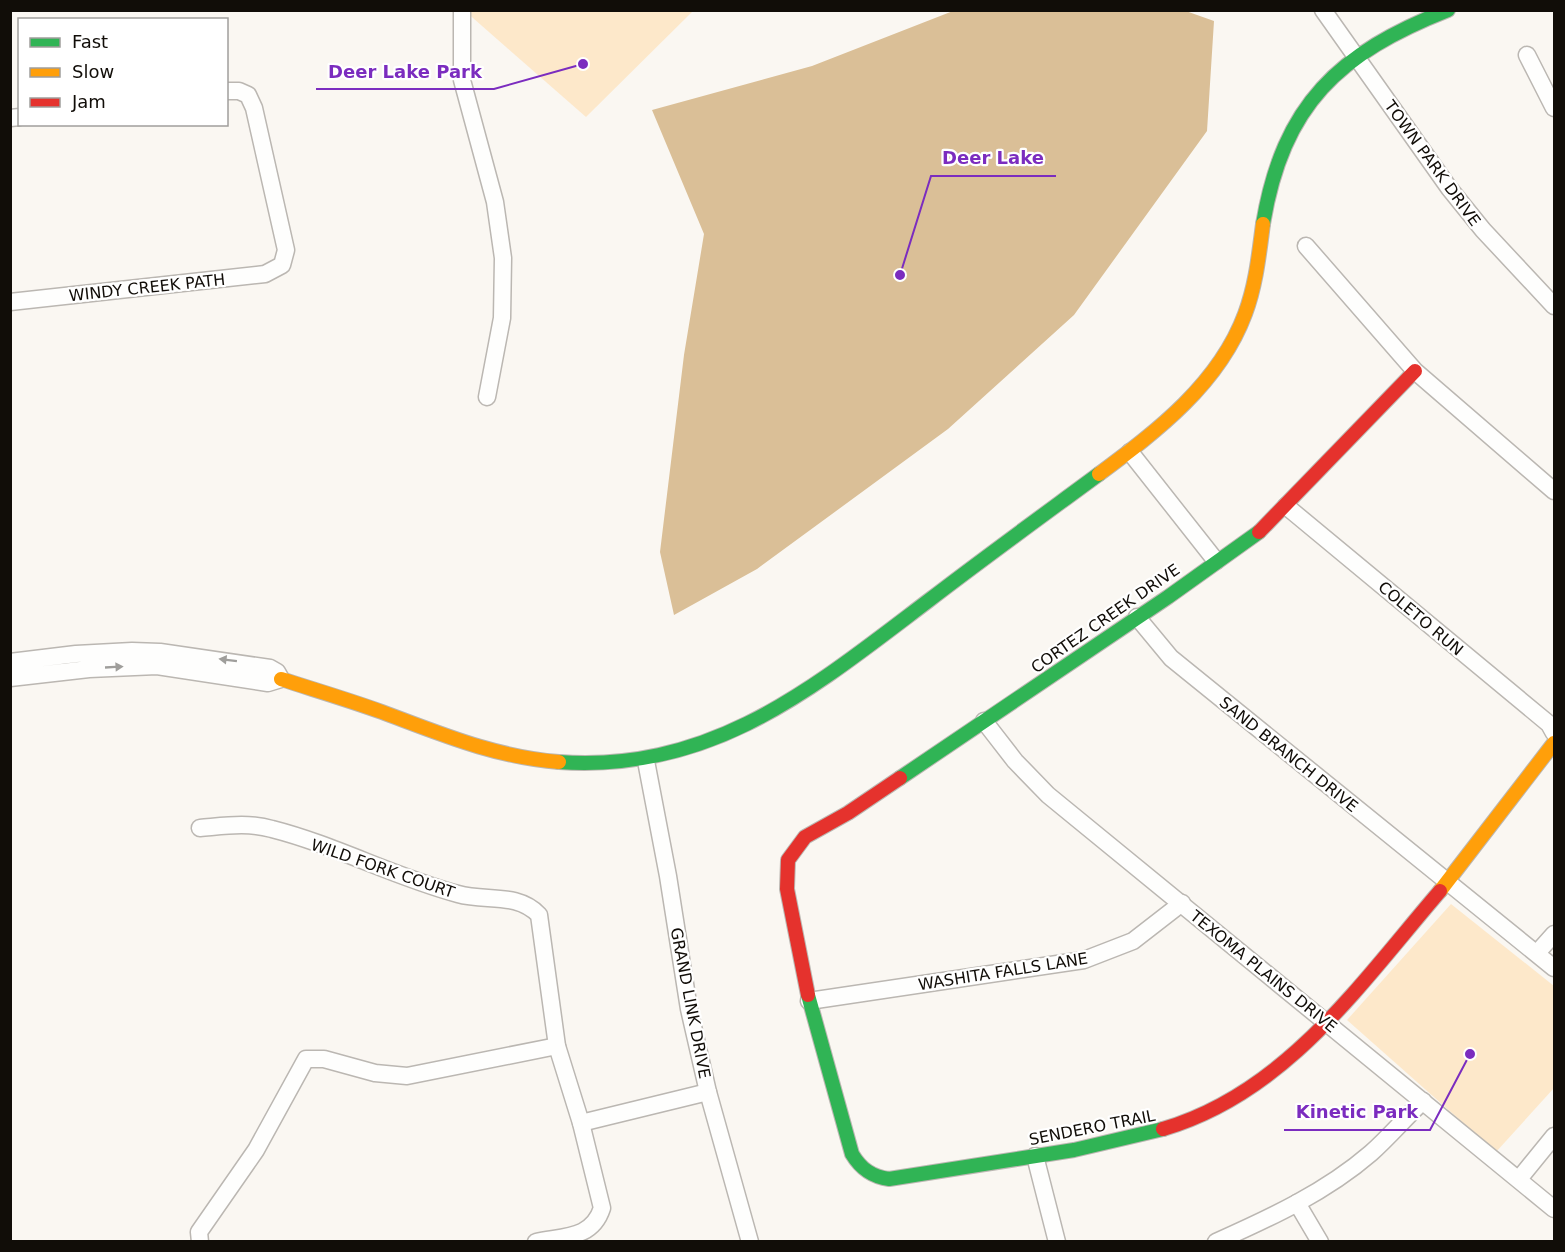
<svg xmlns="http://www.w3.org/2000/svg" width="1565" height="1252" font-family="'DejaVu Sans',sans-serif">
<rect width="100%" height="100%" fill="#faf7f2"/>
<!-- green -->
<g fill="#fde8ca">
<path d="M465 11H693L586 117Z"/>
<path d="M1451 904 1554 986V1088L1496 1152 1347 1020Z"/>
</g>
<!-- water -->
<path fill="#dabf97" d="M1183 10 1214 21 1207 131 1074 315 948 429 757 569 674 615 660 552 684 355 704 234 652 110 812 66 953 11Z"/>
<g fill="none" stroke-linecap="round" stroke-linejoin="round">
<!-- street casing -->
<g stroke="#bbb7b2" stroke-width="19">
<g id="street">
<path d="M462 10V80L495 202 503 258 502 318 487 397"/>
<path d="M1323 10 1449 188 1483 230 1554 306"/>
<path d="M1527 55 1554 108"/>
<path d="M10 118 20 117"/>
<path d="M1306 246 1415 371 1554 491"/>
<path d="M10 302 265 274 282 265 286 250 254 108 248 95 239 91H226"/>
<path d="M1130 452 1216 561"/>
<path d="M1286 506 1549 724 1554 733"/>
<path d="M1137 617 1171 658 1554 968"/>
<path d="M10 662 76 654 132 651 160 652 270 668 277 672 281 679 268 683 157 666 89 669 10 678"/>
<path d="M984 721 1015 761 1048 795 1554 1209"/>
<path d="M646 761 668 876 689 1009 708 1092 750 1242"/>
<path d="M200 828C224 826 248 822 272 829 335 845 394 877 458 894 486 902 517 892 539 915L557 1046 581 1123 602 1208C592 1239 564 1236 536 1242"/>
<path d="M1537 953 1554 934"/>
<path d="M809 1001 1084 960 1133 941 1182 903"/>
<path d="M581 1123 708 1092"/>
<path d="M1035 1156 1057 1242"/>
<path d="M1519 1179 1554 1136"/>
<path d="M1297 1203 1320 1242"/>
<path d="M200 1242 199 1232 256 1150 306 1059H324L375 1073 407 1076 557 1046"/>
<path d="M1216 1242C1270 1218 1326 1192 1371 1153 1389 1137 1405 1118 1423 1101"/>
</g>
</g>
<!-- fast casing -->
<g stroke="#bbb7b2" stroke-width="16">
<g id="fast">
<path d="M1263 224C1283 104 1339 53 1448 10"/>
<path d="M559 762C712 773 813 688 928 601 984 558 1042 516 1099 474"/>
<path d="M900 778 1168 597 1259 532"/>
<path d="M808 995 852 1154C861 1169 872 1177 889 1179L1074 1150 1163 1129"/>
</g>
</g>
<!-- slow casing -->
<g stroke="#bbb7b2" stroke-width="16">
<g id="slow">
<path d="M1099 474C1157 431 1219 384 1245 314 1256 285 1259 254 1263 224"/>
<path d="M281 679C315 690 349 700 382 712 441 734 495 757 559 762"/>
<path d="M1440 891 1554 743"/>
</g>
</g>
<!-- jam casing -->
<g stroke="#bbb7b2" stroke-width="16">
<g id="jam">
<path d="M1259 532 1415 371"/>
<path d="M808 995 787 889 788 860 805 837 848 813 900 778"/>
<path d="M1163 1129C1286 1093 1360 984 1440 891"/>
</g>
</g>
<!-- street -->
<use href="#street" stroke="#fefefd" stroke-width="16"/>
<!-- fast -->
<use href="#fast" stroke="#30b455" stroke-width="14"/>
<!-- slow -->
<use href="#slow" stroke="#ff9f0a" stroke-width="14"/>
<!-- jam -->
<use href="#jam" stroke="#e5322d" stroke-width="14"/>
</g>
<!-- one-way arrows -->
<defs><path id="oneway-solid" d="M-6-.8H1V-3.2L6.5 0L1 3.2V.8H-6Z" transform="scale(1.5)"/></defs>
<g fill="#9f9e9b">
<use href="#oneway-solid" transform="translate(228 660) rotate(-173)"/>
<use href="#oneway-solid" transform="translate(114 667) rotate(-3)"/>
</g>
<g text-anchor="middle" stroke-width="4.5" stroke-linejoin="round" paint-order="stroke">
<!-- street labels -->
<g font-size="16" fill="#110d08" stroke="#fff">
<text transform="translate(1433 163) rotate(54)" y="6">TOWN PARK DRIVE</text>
<text transform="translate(147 287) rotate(-6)" y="6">WINDY CREEK PATH</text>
<text transform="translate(1105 618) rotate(-35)" y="6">CORTEZ CREEK DRIVE</text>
<text transform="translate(1421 618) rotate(40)" y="6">COLETO RUN</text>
<text transform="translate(1289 754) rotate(39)" y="6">SAND BRANCH DRIVE</text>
<text transform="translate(383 868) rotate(19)" y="6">WILD FORK COURT</text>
<text transform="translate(1003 971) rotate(-9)" y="6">WASHITA FALLS LANE</text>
<text transform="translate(1264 971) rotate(39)" y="6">TEXOMA PLAINS DRIVE</text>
<text transform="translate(691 1003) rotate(79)" y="6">GRAND LINK DRIVE</text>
<text transform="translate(1092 1127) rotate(-11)" y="6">SENDERO TRAIL</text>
</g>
</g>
<!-- callouts -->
<path fill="none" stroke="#7b2cbf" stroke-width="2" d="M583 64L494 89H316M900 275L931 176H1056M1470 1054L1430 1130H1284"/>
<g fill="#7b2cbf" stroke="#fff" stroke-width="2">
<circle cx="583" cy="64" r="6"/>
<circle cx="900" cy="275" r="6"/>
<circle cx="1470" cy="1054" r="6"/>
</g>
<g font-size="18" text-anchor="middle" font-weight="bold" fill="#7b2cbf" stroke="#fff" stroke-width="4.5" stroke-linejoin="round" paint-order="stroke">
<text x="405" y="78">Deer Lake Park</text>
<text x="993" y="164">Deer Lake</text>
<text x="1357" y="1118">Kinetic Park</text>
</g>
<!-- border -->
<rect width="1565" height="1252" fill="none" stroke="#110d08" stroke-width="24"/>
<!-- legend -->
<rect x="18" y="18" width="210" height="108" fill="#ffffff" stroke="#a09e9c" stroke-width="1.5"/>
<rect x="30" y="38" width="30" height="9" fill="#30b455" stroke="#a09e9c" stroke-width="1.5"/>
<text x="72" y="48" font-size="18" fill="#110d08">Fast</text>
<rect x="30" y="68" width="30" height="9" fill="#ff9f0a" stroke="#a09e9c" stroke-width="1.5"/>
<text x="72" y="78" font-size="18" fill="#110d08">Slow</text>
<rect x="30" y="98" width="30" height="9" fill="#e5322d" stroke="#a09e9c" stroke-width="1.5"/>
<text x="72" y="108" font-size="18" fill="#110d08">Jam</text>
</svg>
